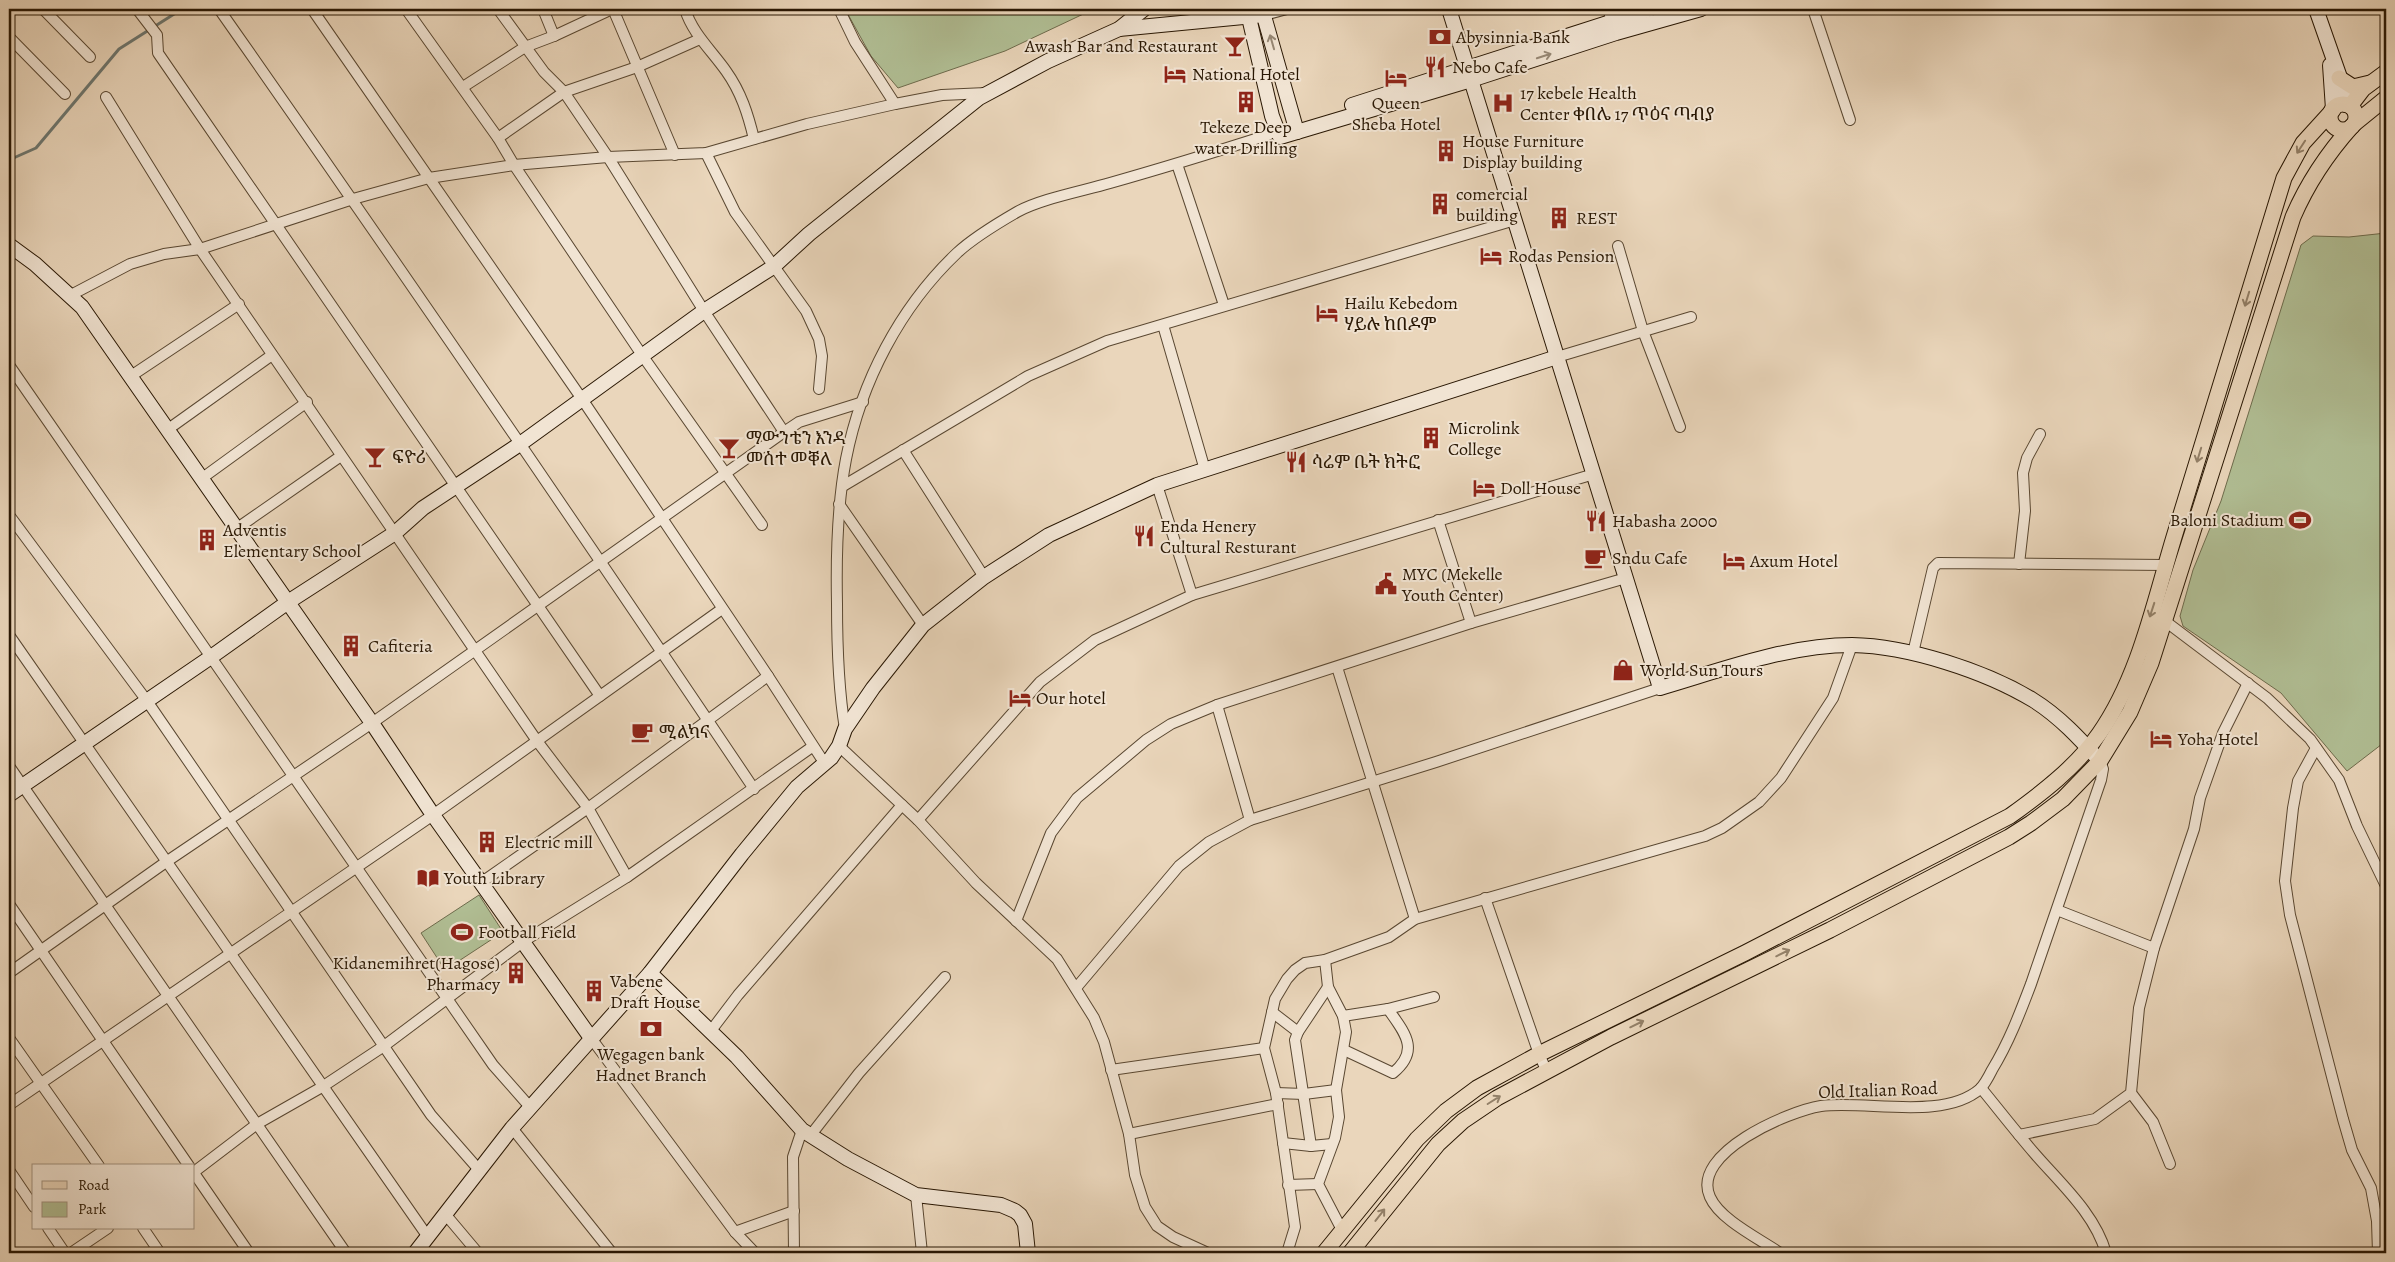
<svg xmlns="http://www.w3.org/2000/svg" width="2395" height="1262" font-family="Alegreya,'Noto Serif Ethiopic',serif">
<rect width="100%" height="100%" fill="#ead6bb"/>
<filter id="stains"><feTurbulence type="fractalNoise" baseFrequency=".004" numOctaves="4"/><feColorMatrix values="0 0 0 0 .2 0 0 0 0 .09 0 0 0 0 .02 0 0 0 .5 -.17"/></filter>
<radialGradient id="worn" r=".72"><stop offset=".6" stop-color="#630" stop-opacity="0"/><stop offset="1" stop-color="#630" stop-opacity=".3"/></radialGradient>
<!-- green -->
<g fill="#b1bf95" stroke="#6d6b4c">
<path d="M845 9H1094L1005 51 898 88 871 56Z"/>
<path d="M2386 233V741L2347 771 2281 693 2183 626 2180 616 2193 570 2221 501 2301 245 2313 236 2349 237Z"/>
<path d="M479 895 503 932 445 970 421 933Z"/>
</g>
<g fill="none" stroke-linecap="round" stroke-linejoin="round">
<!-- stream -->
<path stroke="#6d7770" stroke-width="3" d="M9 160 36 148 119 49 182 9"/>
<!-- street casing -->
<g stroke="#594731" stroke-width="12">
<g id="street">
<path d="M43 9 90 57"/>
<path d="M137 9 157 35 158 53 600 696"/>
<path d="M219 9C400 267 578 527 754 789"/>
<path d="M312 9 582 399 768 676 825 764"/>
<path d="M406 9 498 138 514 165 642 355 762 525"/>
<path d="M498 9 544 72 564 92 608 157 704 311 784 432"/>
<path d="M543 9 554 36"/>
<path d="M613 9 675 155"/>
<path d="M685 9C692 33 712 51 726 71 741 92 748 114 754 139"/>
<path d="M839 9 855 42 895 104"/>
<path d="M1608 9 1614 27"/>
<path d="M1813 9 1850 120"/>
<path d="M1264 15 1287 9"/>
<path d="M9 37 65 94"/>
<path d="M463 87 525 47 554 36 612 9"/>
<path d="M106 97 200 249 537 741 588 808 627 877"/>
<path d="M498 138 564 92 637 67 700 39"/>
<path d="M706 153 735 212 806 311 819 339 822 356 819 389"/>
<path d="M1177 164 1224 305"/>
<path d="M1618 246 1643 331 1680 427"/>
<path d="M71 295 130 264 164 254 200 249 353 199 429 178 514 165 608 157 706 153 807 124 895 104 942 95 986 93"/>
<path d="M1163 325 1205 470"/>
<path d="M1557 357 1691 317"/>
<path d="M9 365 493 1065 530 1107"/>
<path d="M131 376 239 304"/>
<path d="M167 430 272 355"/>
<path d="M903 450 984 577"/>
<path d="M201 479 307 402"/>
<path d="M1157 485 1192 595"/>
<path d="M843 486 1028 376 1107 341 1515 220"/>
<path d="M839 504 923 625"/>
<path d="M9 515 147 701 431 1115 480 1171"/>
<path d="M1438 520 1471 623"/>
<path d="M236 529 341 456"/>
<path d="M2019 564 2025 511 2023 473 2027 458 2040 434"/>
<path d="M2165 621 2267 698 2310 739 2339 780 2357 826 2386 886"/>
<path d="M9 635 428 1237"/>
<path d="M1913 653 1933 568 1938 563 2165 565"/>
<path d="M1337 667 1415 919"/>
<path d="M1217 705 1250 820"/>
<path d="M845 729C838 687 837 645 837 603 836 555 837 506 846 459 861 382 900 307 957 253 972 239 998 223 1017 212 1040 199 1083 191 1110 183 1163 168 1215 152 1268 135L1278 129"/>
<path d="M839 746 918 820 976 883 1057 959 1094 1018 1104 1042 1129 1134 1135 1175 1145 1207 1157 1226 1173 1237 1208 1253"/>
<path d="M2316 748 2298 781 2293 808 2285 881 2290 915 2343 1119 2352 1150 2371 1188 2377 1221 2378 1253"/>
<path d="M9 766 346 1253"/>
<path d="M918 820 1040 682 1095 640 1192 595 1594 474"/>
<path d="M482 882 588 808 768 676"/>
<path d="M1485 898 1539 1054 1547 1072"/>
<path d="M9 904 189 1166"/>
<path d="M2057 910 2154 948"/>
<path d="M1016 921 1051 833 1077 798 1146 740 1171 724 1217 705 1471 623 1626 578"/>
<path d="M1325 960 1328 987 1343 1016 1346 1032 1336 1090 1339 1117 1335 1138 1318 1184 1342 1230"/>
<path d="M9 973 166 862 372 723 784 432 799 422 863 402"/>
<path d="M1076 988 1179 866 1209 842 1250 820 1436 762 1660 688"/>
<path d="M1272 1012 1298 1032"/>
<path d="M1343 1016 1388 1009 1434 997"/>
<path d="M710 1032 738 995 902 805"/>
<path d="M9 1038 99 1166"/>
<path d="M591 1038 735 1232 755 1253"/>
<path d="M1344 1050 1393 1073C1421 1050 1404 1032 1388 1009"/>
<path d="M1111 1070 1264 1048"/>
<path d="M1981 1088C1999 1110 2016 1132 2035 1154 2061 1184 2095 1214 2106 1253"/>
<path d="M1276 1093 1304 1094 1336 1090"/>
<path d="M2131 1093 2153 1122 2170 1164"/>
<path d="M9 1105 433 815 722 609"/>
<path d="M512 1128 612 1253"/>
<path d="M1129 1134 1278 1104"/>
<path d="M2019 1135 2095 1119 2131 1093 2139 1008 2154 948 2194 829 2200 798 2223 733 2248 683"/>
<path d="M810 1136 859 1073 945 977"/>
<path d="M1283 1143 1311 1146 1332 1144"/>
<path d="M1311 1146 1295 1040 1298 1032 1328 987"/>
<path d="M9 1170 34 1207"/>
<path d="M194 1172 257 1124 322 1087 384 1046 524 941 627 877 812 747"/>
<path d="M194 1173 249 1253"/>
<path d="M1288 1185 1318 1184"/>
<path d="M916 1195 922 1253"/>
<path d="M446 1215 478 1253"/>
<path d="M48 1228 65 1253"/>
<path d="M143 1228 160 1253"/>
<path d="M735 1232 794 1211"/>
<path d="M71 1253 108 1228"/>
<path d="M794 1253 793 1157 802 1130"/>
<path d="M1287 1253 1295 1227 1276 1093 1264 1048 1275 999 1287 979 1295 970 1305 963 1325 960 1389 937 1415 919 1705 836 1722 828 1759 802 1781 778 1833 698 1852 645"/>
<path d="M1780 1253C1760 1239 1720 1220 1710 1197 1690 1153 1789 1111 1821 1106 1866 1100 1943 1121 1980 1089 1985 1084 1989 1076 1992 1070 2009 1042 2020 1013 2031 984 2055 916 2077 848 2101 780L2103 769 2100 761"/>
</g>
</g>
<!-- secondary casing -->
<g stroke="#291703" stroke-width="16">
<g id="secondary">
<path d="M1247 9 1272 116 1280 137 1471 80 1616 33 1701 9"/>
<path d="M1262 9 1297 132"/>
<path d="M1449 9 1660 688C1722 670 1787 645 1852 645 1908 646 1985 671 2033 700 2059 716 2080 739 2100 761"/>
<path d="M2316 9 2343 86 2346 105"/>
<path d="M1119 29 1264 15"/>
<path d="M2330 65 2333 109"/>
<path d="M1352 105 1651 9"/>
<path d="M9 245 35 264 82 307 372 723 433 815 591 1038"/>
<path d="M9 795 211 657 288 602 395 533 423 508 520 444 704 311 773 267 809 234 979 98 1048 61 1119 29 1144 9"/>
<path d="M650 973 737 1057 802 1130 848 1159 916 1195 1001 1205 1015 1211 1020 1215 1025 1224 1028 1253"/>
<path d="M415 1253 512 1128 650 973 742 854 797 787 831 758 839 746 845 729 873 688 923 625 984 577 1049 535 1157 485 1557 357"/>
</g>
</g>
<!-- primary casing -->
<g stroke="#291703" stroke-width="17">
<g id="primary">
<path d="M2339 78 2353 87 2370 83"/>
<circle cx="2343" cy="117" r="13"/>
<path d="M2350 106 2363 89 2386 72"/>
<path d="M2354 124 2386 98"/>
<path d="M1324 1253 1417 1139 1446 1111 1477 1088 1539 1054 1745 953 2010 816C2042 793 2076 767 2099 734 2139 677 2154 603 2174 537 2211 418 2247 298 2284 178L2303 143 2333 110"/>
<path d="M1350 1253 1438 1144 1463 1121 1497 1098 1611 1037 1830 930 2009 837 2031 823 2063 799 2100 761 2130 712 2151 663 2293 217C2308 182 2327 154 2352 126"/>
</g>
</g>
<!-- street -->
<use href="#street" stroke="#f1e4d3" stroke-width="10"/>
<!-- secondary -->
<use href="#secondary" stroke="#f1e4d3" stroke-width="14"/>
<!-- primary -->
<use href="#primary" stroke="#ead6bb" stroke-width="15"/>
</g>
<!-- one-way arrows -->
<defs><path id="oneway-shaft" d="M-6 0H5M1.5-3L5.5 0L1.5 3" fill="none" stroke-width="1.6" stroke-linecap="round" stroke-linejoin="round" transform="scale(1.25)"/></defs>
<g stroke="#978875">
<use href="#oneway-shaft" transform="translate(1272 42) rotate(-106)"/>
<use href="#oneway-shaft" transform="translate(1544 56) rotate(-18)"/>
</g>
<g stroke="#938068">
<use href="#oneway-shaft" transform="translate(2301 147) rotate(123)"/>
<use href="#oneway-shaft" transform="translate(2247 299) rotate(107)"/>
<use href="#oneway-shaft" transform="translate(2199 455) rotate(107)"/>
<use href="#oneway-shaft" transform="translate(2152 610) rotate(108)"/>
<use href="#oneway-shaft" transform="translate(1783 953) rotate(-26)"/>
<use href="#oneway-shaft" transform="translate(1637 1024) rotate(-26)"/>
<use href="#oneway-shaft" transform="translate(1494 1100) rotate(-32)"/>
<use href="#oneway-shaft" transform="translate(1380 1215) rotate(-52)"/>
</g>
<!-- icons -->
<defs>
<g id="bank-bare" transform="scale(1.725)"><path d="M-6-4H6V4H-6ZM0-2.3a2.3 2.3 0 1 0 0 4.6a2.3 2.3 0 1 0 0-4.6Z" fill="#8f2418" stroke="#f1e4d3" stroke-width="2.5" paint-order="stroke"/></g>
<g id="bar-bare" transform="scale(1.725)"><path d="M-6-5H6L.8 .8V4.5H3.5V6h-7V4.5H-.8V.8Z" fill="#8f2418" stroke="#f1e4d3" stroke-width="2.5" paint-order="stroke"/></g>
<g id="restaurant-bare" transform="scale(1.725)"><path d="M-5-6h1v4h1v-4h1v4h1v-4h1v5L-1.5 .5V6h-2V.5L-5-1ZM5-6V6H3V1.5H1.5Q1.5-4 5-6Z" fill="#8f2418" stroke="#f1e4d3" stroke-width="2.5" paint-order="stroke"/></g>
<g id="hotel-bare" transform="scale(1.725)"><path d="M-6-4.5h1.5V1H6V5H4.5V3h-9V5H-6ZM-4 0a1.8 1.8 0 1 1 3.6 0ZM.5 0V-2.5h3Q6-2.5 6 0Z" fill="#8f2418" stroke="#f1e4d3" stroke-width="2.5" paint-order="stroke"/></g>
<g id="building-bare" transform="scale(1.725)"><path d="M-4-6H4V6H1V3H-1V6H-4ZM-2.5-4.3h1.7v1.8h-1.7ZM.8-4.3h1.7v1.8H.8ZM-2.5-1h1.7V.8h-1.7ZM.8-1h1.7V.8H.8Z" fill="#8f2418" stroke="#f1e4d3" stroke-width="2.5" paint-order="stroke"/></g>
<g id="hospital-bare" transform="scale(1.725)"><path d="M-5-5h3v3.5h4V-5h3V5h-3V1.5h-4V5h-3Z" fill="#8f2418" stroke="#f1e4d3" stroke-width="2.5" paint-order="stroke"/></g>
<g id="stadium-bare" transform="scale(1.725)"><path d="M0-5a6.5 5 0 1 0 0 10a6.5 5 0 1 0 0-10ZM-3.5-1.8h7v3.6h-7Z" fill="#8f2418" stroke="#f1e4d3" stroke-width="2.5" paint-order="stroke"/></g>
<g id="cafe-bare" transform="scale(1.725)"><path d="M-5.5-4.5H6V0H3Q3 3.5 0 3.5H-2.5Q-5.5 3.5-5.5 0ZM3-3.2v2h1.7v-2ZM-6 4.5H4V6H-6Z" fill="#8f2418" stroke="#f1e4d3" stroke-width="2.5" paint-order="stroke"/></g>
<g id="civic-bare" transform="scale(1.725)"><path d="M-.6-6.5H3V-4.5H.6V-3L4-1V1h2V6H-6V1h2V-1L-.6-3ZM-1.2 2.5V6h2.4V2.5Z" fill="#8f2418" stroke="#f1e4d3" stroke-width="2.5" paint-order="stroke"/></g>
<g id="shop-bare" transform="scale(1.725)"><path d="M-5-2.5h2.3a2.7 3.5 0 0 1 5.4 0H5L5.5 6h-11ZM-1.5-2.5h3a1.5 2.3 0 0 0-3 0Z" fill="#8f2418" stroke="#f1e4d3" stroke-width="2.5" paint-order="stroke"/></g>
<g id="library-bare" transform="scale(1.725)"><path d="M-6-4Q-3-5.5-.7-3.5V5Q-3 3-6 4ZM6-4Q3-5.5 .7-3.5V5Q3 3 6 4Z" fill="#8f2418" stroke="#f1e4d3" stroke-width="2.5" paint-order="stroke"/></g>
</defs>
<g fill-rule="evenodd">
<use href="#bank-bare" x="1440" y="37"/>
<use href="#bar-bare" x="1235" y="46"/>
<use href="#restaurant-bare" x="1435" y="67"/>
<use href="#hotel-bare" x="1175" y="74"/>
<use href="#hotel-bare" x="1396" y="78"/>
<use href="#building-bare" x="1246" y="102"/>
<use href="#hospital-bare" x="1503" y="103"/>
<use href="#building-bare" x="1446" y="151"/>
<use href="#building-bare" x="1440" y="204"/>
<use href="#building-bare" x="1559" y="218"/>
<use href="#hotel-bare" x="1491" y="256"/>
<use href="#hotel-bare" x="1327" y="313"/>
<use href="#building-bare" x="1431" y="438"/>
<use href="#bar-bare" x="729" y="448"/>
<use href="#bar-bare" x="375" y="457"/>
<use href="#restaurant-bare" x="1296" y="462"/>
<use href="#hotel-bare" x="1484" y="488"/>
<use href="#stadium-bare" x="2300" y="520"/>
<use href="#restaurant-bare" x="1596" y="521"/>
<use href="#restaurant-bare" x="1144" y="536"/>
<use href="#building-bare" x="207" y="540"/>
<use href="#cafe-bare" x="1595" y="558"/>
<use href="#hotel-bare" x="1734" y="561"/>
<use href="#civic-bare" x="1386" y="584"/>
<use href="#building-bare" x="351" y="646"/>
<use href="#shop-bare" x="1623" y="670"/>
<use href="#hotel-bare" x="1020" y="698"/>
<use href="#cafe-bare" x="642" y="732"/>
<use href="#hotel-bare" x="2161" y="739"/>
<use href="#building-bare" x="487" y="842"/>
<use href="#library-bare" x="428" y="878"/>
<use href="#stadium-bare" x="462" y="932"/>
<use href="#building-bare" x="516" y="973"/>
<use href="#building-bare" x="594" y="991"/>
<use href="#bank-bare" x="651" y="1029"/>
</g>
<g text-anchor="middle" stroke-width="4" stroke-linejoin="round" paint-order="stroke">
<!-- poi labels -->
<g font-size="18" fill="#291703" stroke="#f1e4d3" text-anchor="start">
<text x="1456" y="43">Abysinnia Bank</text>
<text x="1218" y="52" text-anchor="end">Awash Bar and Restaurant</text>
<text x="1452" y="73">Nebo Cafe</text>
<text x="1192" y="80">National Hotel</text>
<text x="1520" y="99">17 kebele Health<tspan x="1520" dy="21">Center ቀበሌ 17 ጥዕና ጣብያ</tspan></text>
<text x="1396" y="109" text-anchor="middle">Queen<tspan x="1396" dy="21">Sheba Hotel</tspan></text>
<text x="1246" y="133" text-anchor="middle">Tekeze Deep<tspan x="1246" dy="21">water Drilling</tspan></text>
<text x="1462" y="147">House Furniture<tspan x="1462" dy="21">Display building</tspan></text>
<text x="1456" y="200">comercial<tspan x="1456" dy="21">building</tspan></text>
<text x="1576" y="224">REST</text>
<text x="1508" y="262">Rodas Pension</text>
<text x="1344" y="309">Hailu Kebedom<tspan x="1344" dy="21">ሃይሉ ከበዶም</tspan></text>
<text x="1448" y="434">Microlink<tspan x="1448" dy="21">College</tspan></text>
<text x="746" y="444">ማውንቴን እንዳ<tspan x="746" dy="21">መስተ መቐለ</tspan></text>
<text x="392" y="463">ፍዮሪ</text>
<text x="1312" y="468">ሳሬም ቤት ክትፎ</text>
<text x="1500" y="494">Doll House</text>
<text x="2284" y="526" text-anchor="end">Baloni Stadium</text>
<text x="1612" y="527">Habasha 2000</text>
<text x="1160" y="532">Enda Henery<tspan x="1160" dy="21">Cultural Resturant</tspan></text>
<text x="223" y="536">Adventis<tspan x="223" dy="21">Elementary School</tspan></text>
<text x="1612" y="564">Sndu Cafe</text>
<text x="1750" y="567">Axum Hotel</text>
<text x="1402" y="580">MYC (Mekelle<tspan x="1402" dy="21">Youth Center)</tspan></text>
<text x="368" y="652">Cafiteria</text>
<text x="1640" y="676">World Sun Tours</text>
<text x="1036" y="704">Our hotel</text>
<text x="659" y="738">ሚልካና</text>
<text x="2178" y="745">Yoha Hotel</text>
<text x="504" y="848">Electric mill</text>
<text x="444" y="884">Youth Library</text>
<text x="478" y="938">Football Field</text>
<text x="500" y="969" text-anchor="end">Kidanemihret(Hagose)<tspan x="500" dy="21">Pharmacy</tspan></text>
<text x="610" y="987">Vabene<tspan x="610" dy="21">Draft House</tspan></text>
<text x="651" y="1060" text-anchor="middle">Wegagen bank<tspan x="651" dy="21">Hadnet Branch</tspan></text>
</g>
<!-- street labels -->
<g font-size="18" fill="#291703" stroke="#f1e4d3">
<text transform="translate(1878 1090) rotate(-2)" y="6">Old Italian Road</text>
</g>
</g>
<!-- margin -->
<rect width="2395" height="1262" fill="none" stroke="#ead6bb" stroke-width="30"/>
<rect x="10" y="10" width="2375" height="1242" fill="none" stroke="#291703" stroke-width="2.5"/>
<rect x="15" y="15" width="2365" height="1232" fill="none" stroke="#291703"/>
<!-- legend -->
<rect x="32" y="1164" width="162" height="65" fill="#f1e4d3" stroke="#a19280"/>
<rect x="42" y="1181" width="25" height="8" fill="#ead6bb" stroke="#a19280"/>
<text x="78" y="1190" font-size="15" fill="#291703">Road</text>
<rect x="42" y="1202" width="25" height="15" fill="#b1bf95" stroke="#a19280"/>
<text x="78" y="1214" font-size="15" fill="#291703">Park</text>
<rect width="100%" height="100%" filter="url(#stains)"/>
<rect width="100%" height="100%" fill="url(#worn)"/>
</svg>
